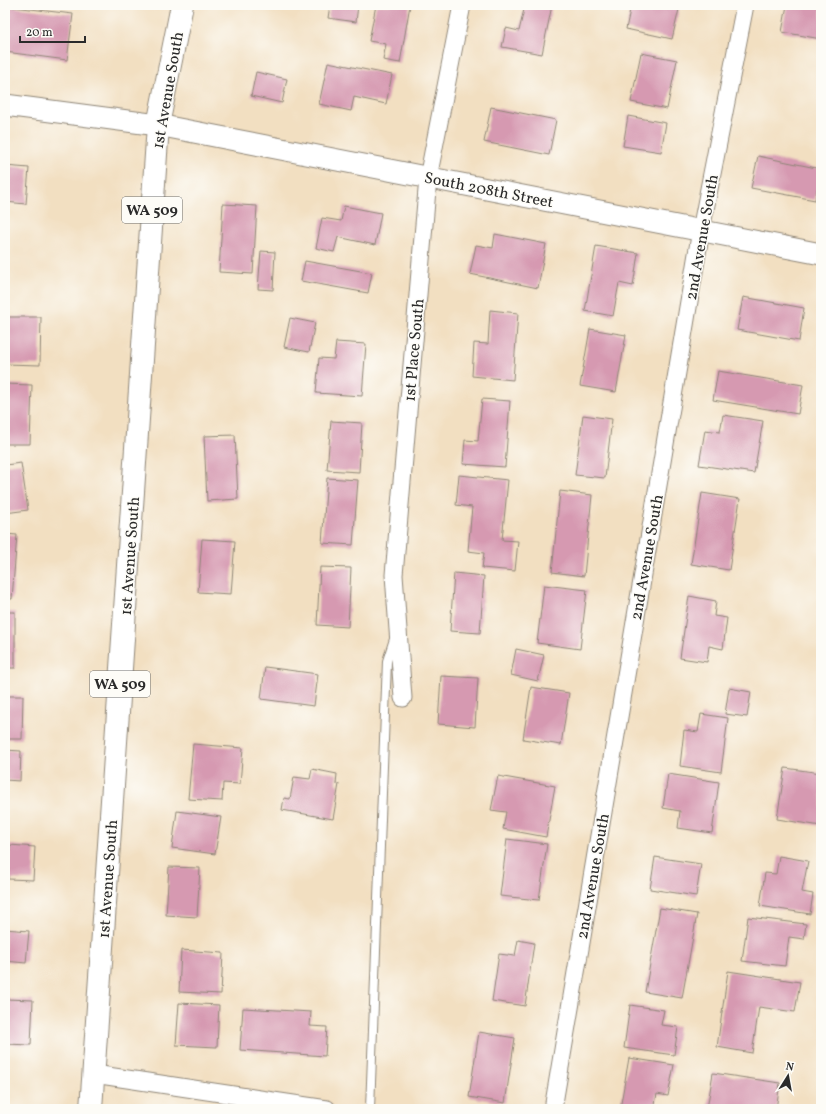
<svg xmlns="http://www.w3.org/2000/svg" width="826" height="1114" font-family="Vollkorn,serif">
<rect width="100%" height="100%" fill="#fdfcf7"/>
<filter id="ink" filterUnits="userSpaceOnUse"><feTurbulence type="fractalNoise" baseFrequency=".025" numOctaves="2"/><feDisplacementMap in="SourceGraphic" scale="8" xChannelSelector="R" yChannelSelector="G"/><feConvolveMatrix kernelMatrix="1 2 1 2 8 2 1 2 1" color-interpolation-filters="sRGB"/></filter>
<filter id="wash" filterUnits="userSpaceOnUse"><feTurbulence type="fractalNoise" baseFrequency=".012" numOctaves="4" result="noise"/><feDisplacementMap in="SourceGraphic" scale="16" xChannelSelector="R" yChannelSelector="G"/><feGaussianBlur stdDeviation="0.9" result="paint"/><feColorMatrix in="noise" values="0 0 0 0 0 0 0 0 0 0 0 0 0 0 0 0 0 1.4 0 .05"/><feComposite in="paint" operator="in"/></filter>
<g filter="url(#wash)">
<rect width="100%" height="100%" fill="#f2dfc1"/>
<g id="blocks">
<!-- building -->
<g fill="#d699b1">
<path d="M330 5H358L356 22 328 18Z"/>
<path d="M376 5H410L400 63 383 60 386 44 369 41Z"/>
<path d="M525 5H552L542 54 502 47 506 28 519 31Z"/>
<path d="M631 5H680L672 39 626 29Z"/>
<path d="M787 5H821V39L782 32Z"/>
<path d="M5 6 73 14 67 60 5 52Z"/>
<path d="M641 53 677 60 667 109 631 102Z"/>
<path d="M328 62 392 75 386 104 354 97 351 111 319 104Z"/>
<path d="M256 72 287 79 282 103 251 96Z"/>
<path d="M491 107 556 120 549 155 484 142Z"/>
<path d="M628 116 666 123 661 152 623 146Z"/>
<path d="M758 156 821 169 815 200 751 188Z"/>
<path d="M5 166 29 168 26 204 5 202Z"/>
<path d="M223 204 257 206 253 274 219 272Z"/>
<path d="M344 206 381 213 375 245 338 237 334 252 316 248 322 218 341 221Z"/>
<path d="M495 234 546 244 538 288 470 274 476 245 493 248Z"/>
<path d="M596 246 638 253 633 286 619 283 613 316 585 311Z"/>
<path d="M261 251 275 252 273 290 258 289Z"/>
<path d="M305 261 372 273 368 293 301 281Z"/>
<path d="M743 297 804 308 799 341 737 330Z"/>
<path d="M490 310 518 313 513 380 472 376 474 343 488 344Z"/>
<path d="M5 317H41L40 365 5 364Z"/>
<path d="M290 318 315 323 309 352 284 347Z"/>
<path d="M590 329 626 335 616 392 580 386Z"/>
<path d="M336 342 366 344 362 396 316 393 319 358 334 359Z"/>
<path d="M718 371 803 385 798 414 713 400Z"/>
<path d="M5 384 32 385 30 444H5Z"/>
<path d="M482 399 510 401 505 467 463 464 465 440 478 441Z"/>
<path d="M583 415 612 419 605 478 575 475Z"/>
<path d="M723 415 763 421 754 473 699 465 705 430 720 432Z"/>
<path d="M331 421 362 423 359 472 327 470Z"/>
<path d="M235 435 238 499 207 501 204 436Z"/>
<path d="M21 463 28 510 5 513V465Z"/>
<path d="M459 475 508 480 502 540 518 541 515 571 482 568 484 553 468 551 472 507 456 505Z"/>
<path d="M327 478 358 480 353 545 322 543Z"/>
<path d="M560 491 592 495 584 576 552 572Z"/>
<path d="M702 493 740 499 729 570 691 564Z"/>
<path d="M5 534 17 535 12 599H5Z"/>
<path d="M202 539 235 541 231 594 198 592Z"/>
<path d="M320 567 351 568 348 627 317 625Z"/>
<path d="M454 573 484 576 480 633 450 631Z"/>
<path d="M544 585 587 590 580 649 537 643Z"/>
<path d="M689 596 716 601 714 616 727 618 723 649 709 646 707 662 680 658Z"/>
<rect x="5" y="612" width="10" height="56"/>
<path d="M516 649 544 655 538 681 511 675Z"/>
<path d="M265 667 318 674 314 706 261 699Z"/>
<path d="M441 676 478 678 475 727 438 724Z"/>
<path d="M531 687 569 693 561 745 523 739Z"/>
<path d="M729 688 751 692 747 717 725 714Z"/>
<path d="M5 696H23L22 739H5Z"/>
<path d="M701 714 728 718 721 772 680 766 684 730 698 732Z"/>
<path d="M193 744 243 748 240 784 223 783 222 801 188 799Z"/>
<path d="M5 750 21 751 20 781 5 780Z"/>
<path d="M785 768 821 773V826L777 819Z"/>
<path d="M312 769 337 774 336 784H339L333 819 282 810 284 798 290 799 294 777 310 779Z"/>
<path d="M668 774 719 782 712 833 678 828 680 811 663 808Z"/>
<path d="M498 776 555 786 546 837 503 829 506 812 491 810Z"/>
<path d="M177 811 221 817 215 854 172 848Z"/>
<path d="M507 839 547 844 539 900 500 896Z"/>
<path d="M10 845 35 847 33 880 8 879Z"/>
<path d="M779 856 808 861 802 892 813 894 810 914 760 906 765 873 776 874Z"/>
<path d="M655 857 701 864 696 896 650 889Z"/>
<path d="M169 867 200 868 197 917 166 915Z"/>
<path d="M660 908 697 914 682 998 645 992Z"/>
<path d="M748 917 806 924 804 939 789 937 785 966 742 961Z"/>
<path d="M5 929 29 931 26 963 5 961Z"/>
<path d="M518 940 534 943 525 1006 492 1001 499 954 515 956Z"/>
<path d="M181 950 223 953 221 994 179 992Z"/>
<path d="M728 971 800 982 795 1012 759 1007 752 1053 717 1047Z"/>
<path d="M5 999 33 1000 31 1045 5 1044Z"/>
<path d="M179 1003 219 1005 217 1047 176 1045Z"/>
<path d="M630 1005 664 1010 661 1025 678 1027 674 1055 624 1048Z"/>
<path d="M243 1008 311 1012 310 1026 327 1027 325 1056 240 1050Z"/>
<path d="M479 1032 515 1038 505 1103 469 1097Z"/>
<path d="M629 1058 674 1065 668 1096 657 1094 654 1109H620Z"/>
<path d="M713 1073 780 1083 776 1109H707Z"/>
</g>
</g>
</g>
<g filter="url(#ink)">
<use href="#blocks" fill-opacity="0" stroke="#8e8576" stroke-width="1"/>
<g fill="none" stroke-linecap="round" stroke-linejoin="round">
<!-- service casing -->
<g stroke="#8e8576" stroke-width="10">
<path id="service" d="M370 1109 387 661 394 639"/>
</g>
<!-- minor casing -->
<g stroke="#8e8576" stroke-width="19">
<g id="minor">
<path d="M403 698 394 575 428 178 462 5"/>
<path d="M94 1074 327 1109"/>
<path d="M553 1109 701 230 745 5"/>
</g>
</g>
<!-- tertiary casing -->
<g stroke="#8e8576" stroke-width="23">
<path id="tertiary" d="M5 105 158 125 821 254"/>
</g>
<!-- primary casing -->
<g stroke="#8e8576" stroke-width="24">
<path id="primary" d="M91 1109 158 125 182 5"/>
</g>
<!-- service -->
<use href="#service" stroke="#fff" stroke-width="8"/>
<!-- minor -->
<use href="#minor" stroke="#fff" stroke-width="17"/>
<!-- tertiary -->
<use href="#tertiary" stroke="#fff" stroke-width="21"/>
<!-- primary -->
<use href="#primary" stroke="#fff" stroke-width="22"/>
</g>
</g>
<g text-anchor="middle" stroke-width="3" stroke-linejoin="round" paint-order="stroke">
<!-- shield labels -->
<g fill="#fdfcf7" stroke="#6a6a68" stroke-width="1">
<rect x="122" y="197" width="60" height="26" rx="3"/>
<rect x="90" y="671" width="60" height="26" rx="3"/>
</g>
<g font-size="15" font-weight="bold" fill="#2b2b2b">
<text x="152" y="215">WA 509</text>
<text x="120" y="689">WA 509</text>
</g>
<!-- street labels -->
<g font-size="16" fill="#2b2b2b" stroke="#fdfcf7">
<text transform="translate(167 90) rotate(-80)" y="6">1st Avenue South</text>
<text transform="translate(489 189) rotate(11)" y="6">South 208th Street</text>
<text transform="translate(701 237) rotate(-80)" y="6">2nd Avenue South</text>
<text transform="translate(413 350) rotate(-85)" y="6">1st Place South</text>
<text transform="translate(129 556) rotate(-86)" y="6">1st Avenue South</text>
<text transform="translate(646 557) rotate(-80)" y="6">2nd Avenue South</text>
<text transform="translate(592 876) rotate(-80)" y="6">2nd Avenue South</text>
<text transform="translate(107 879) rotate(-86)" y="6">1st Avenue South</text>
</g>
</g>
<!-- margin -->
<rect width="826" height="1114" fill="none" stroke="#fdfcf7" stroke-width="20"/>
<!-- north arrow -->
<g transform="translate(788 1076) rotate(11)" stroke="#fdfcf7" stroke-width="3" paint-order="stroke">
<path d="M0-3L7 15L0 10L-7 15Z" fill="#2b2b2b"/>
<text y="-6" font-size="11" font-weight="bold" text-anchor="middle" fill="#2b2b2b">N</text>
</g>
<!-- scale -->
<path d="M20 36v6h65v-6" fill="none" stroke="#2b2b2b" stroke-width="2"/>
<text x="26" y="36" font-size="12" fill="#2b2b2b" stroke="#fdfcf7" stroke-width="3" paint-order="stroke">20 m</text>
</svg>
